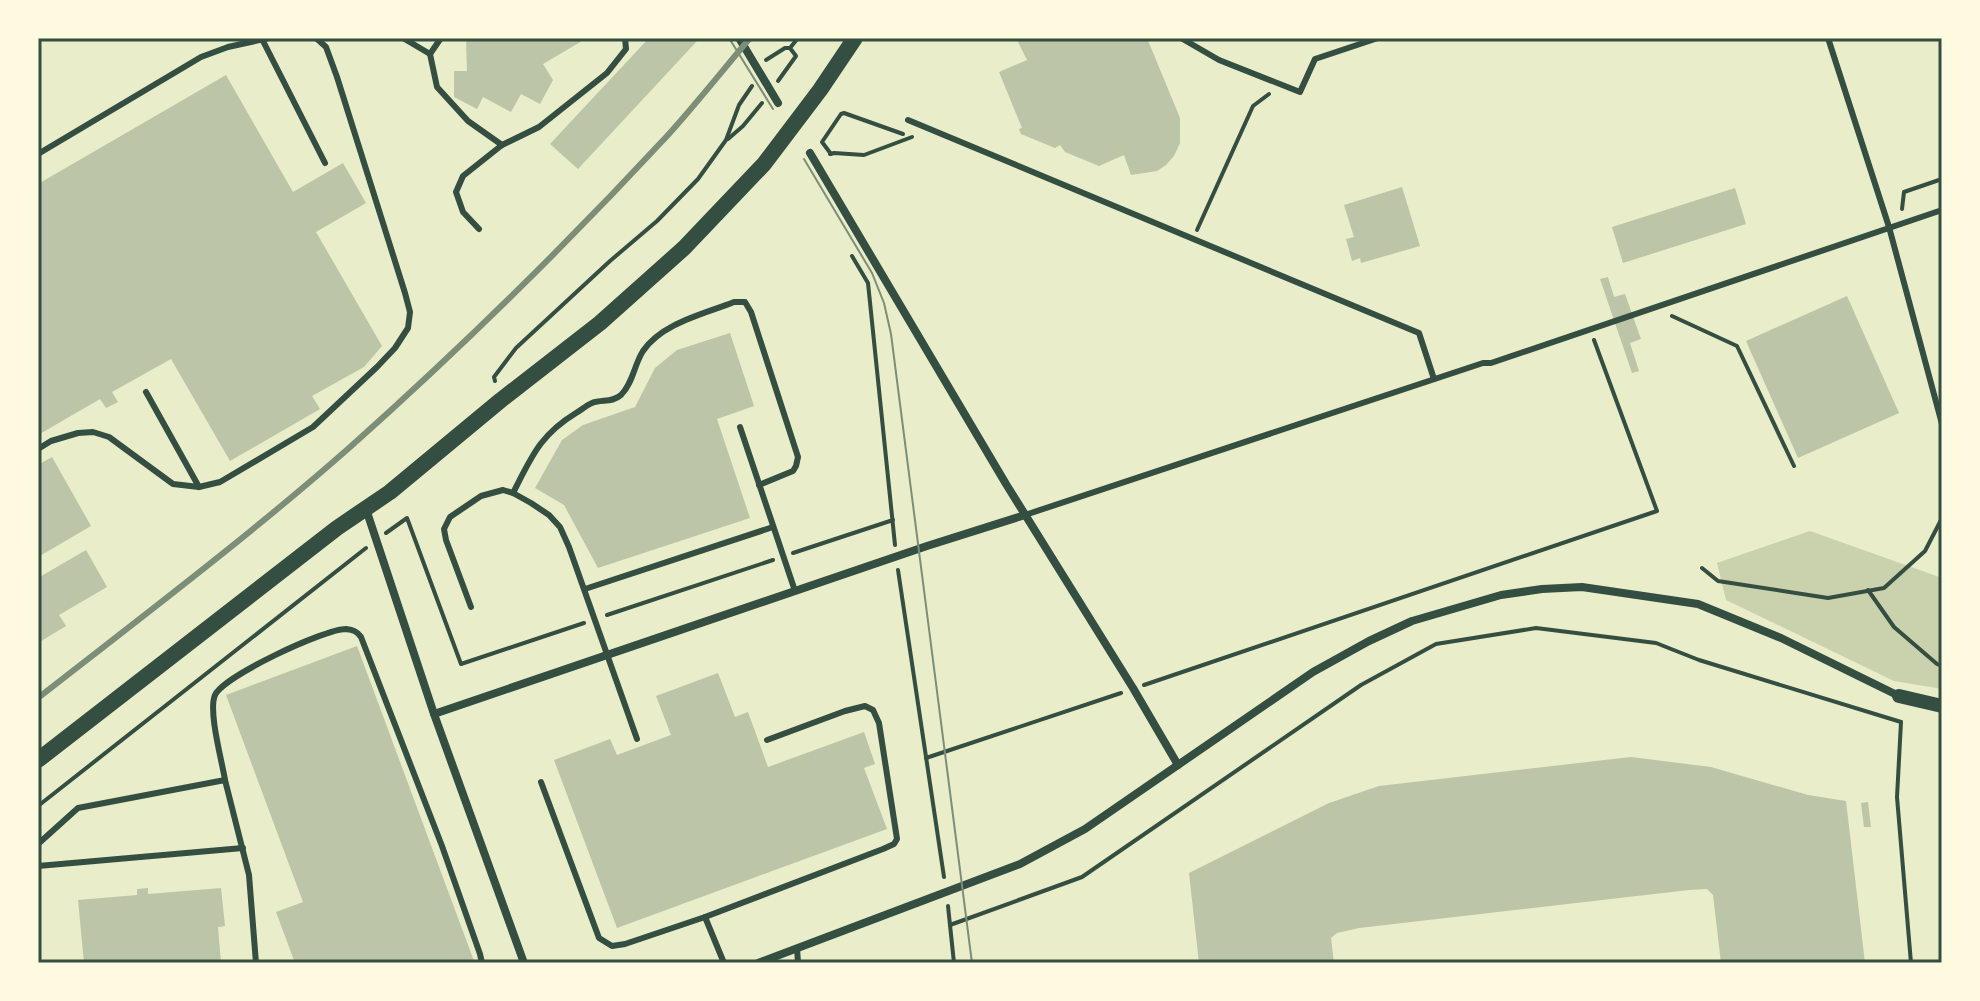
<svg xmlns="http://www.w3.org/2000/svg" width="1980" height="1001" font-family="'Fira Sans Condensed',sans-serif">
<rect width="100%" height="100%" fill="#e9edc9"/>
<!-- green -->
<path fill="#cad2ad" d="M1810 531 1942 578V689L1894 681 1726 600 1717 563Z"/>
<!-- building -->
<g fill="#bcc5a7">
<path d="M487 38H587L543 64 553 80 540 104 521 94 511 112 483 97 477 109 454 97V71H467L466 39Z"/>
<path d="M649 38H695L697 41 578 169 550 144Z"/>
<path d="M1016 38H1147L1180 118V143L1174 156 1166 165 1157 171 1131 175 1124 155 1099 166 1065 152 1060 145 1055 148 1021 134 1019 129 1022 128 999 72 1027 60Z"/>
<path d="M226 75 293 192 343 163 366 203 316 232 382 346 364 367 312 396 320 409 230 461 171 359 112 392 118 402 106 408 100 399 38 435V184Z"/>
<path d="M1402 187 1420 246 1361 263 1360 258 1352 261 1346 239 1354 237 1344 205Z"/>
<path d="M1735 188 1746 224 1623 263 1612 227Z"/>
<path d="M1608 277 1614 297 1625 294 1641 339 1630 343 1639 371 1632 373 1600 279Z"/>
<path d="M1847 296 1899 413 1798 458 1746 341Z"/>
<path d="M730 333 754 406 717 419 750 518 598 568 564 505 535 488 562 440 583 425 635 407 655 368 677 350Z"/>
<path d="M52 457 91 526 38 557V465Z"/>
<path d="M86 550 107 587 59 615 66 626 38 643V578Z"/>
<path d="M357 646 474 961 468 963H295L276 912 303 902 226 695Z"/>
<path d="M718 673 735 717 748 712 768 767 864 732 875 764 864 768 887 829 617 928 554 760 610 739 617 755 671 735 656 696Z"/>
<path d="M1631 757 1711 767 1808 795 1846 801 1865 963H1721L1713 895 1707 889 1689 890 1359 928 1337 933 1331 938 1334 963H1199L1189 873 1329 803 1379 786Z"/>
<path d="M1868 802 1871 827H1864L1861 803Z"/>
<path d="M148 888V894L221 888 225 926 218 927 221 963H84L78 900 137 895V889Z"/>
</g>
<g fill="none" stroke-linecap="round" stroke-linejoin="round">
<!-- path -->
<g stroke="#344e41" stroke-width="4">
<path d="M766 60 785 48H789"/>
<path d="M778 81 796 56 790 48 798 38"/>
<path d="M728 139 743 126 762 103"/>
<path d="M830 154 834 153 864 155 912 137"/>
<path d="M831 154 822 142 841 114 844 113 903 134"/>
<path d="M1902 209 1904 192 1942 179"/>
<path d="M1197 230 1253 106 1269 94"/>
<path d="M852 256 868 283 895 545"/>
<path d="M1672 316 1737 346 1794 466"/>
<path d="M495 381 494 377 516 348 610 261 657 221 698 179 726 140 739 105 752 86"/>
<path d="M386 533 407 518 461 664 584 623"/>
<path d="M793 553 893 520"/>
<path d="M1702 568 1718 581 1828 598 1884 588 1925 551 1942 518"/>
<path d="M898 570 944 877"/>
<path d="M1868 590 1894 627 1937 664 1942 666"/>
<path d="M607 615 773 560"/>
<path d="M1144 685 1657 511 1594 340"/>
<path d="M1901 722 1897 797 1911 963"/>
<path d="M926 758 1121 693"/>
<path d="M38 806 366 548"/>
<path d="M948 906 954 963"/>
<path d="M950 925 1082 877 1361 685 1436 644 1536 628 1656 643 1699 660 1901 722"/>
</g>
<!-- service -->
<g stroke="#344e41" stroke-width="6">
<path d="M403 38 430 54 437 87 468 121 502 145"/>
<path d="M1181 38 1219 60 1300 92 1315 59 1378 38"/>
<path d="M1828 38 1889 227 1942 424"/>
<path d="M262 39 325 163"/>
<path d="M430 54 441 38"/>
<path d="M908 120 1419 333 1434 379"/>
<path d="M38 154 201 57 228 47 269 38"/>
<path d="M479 229 463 212 456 192 463 176 502 145 539 127 607 73 626 49 625 38"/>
<path d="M146 392 199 487"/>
<path d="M740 427 795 591"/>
<path d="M38 449 51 441 78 433 93 432 109 437 173 484 199 487 220 482 313 427 377 367 395 348 408 328 410 312 405 293 337 77 326 47 316 38"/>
<path d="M513 493C532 456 540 435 576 413 581 410 587 405 592 403 602 399 612 403 621 395 633 383 634 365 643 351 662 323 704 314 734 302H745L751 312 798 457 796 466 793 471 759 485"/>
<path d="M1025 515 1483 363H1491L1942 210"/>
<path d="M585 589 773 527"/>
<path d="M471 607 446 540 444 529 450 517 481 496 503 490 513 493 531 503 549 515 560 527 569 547 637 739"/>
<path d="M225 780C222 761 208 711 215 695 224 676 324 629 346 629 353 630 357 631 361 637L442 846 480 954 482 963"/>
<path d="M541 782 599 938 612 946 625 944 705 917"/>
<path d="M38 844 78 808 225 780 249 875 256 963"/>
<path d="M38 866 243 848"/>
<path d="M797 948 798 963"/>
<path d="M724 963 705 917 883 849 894 844 897 839 879 723 873 710 865 706 845 711 767 740"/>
</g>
<!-- minor -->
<g stroke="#344e41" stroke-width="8">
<path d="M739 38 778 103"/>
<path d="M810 153 1006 484 1133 688 1178 765"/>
<path d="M366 509 434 714 524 963"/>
<path d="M434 714 927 546 1025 515"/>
<path d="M758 963 1020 864 1085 829 1313 672 1369 641 1412 621 1501 595 1542 589 1582 587 1698 604 1781 638 1899 696"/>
</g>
<!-- tertiary -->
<path stroke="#344e41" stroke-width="14" d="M1899 696 1942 706"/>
<!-- secondary -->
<path stroke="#344e41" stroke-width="16" d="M38 760 337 528 390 492 501 400 600 323 684 248 764 164 820 90 855 38"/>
<!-- tram -->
<g stroke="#7c8e77" stroke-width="2">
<path d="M729 38 773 109"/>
<path d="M804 159 872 273 884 303 891 334 972 963"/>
</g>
<!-- rail -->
<path stroke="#7c8e77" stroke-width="6" d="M38 698C143 616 249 536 349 448 460 349 567 244 668 135 696 104 723 70 750 38"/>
</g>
<!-- border -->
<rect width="1980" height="1001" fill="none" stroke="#fefae0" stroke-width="80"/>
<rect x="40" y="40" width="1900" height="921" fill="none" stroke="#344e41" stroke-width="3"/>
</svg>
